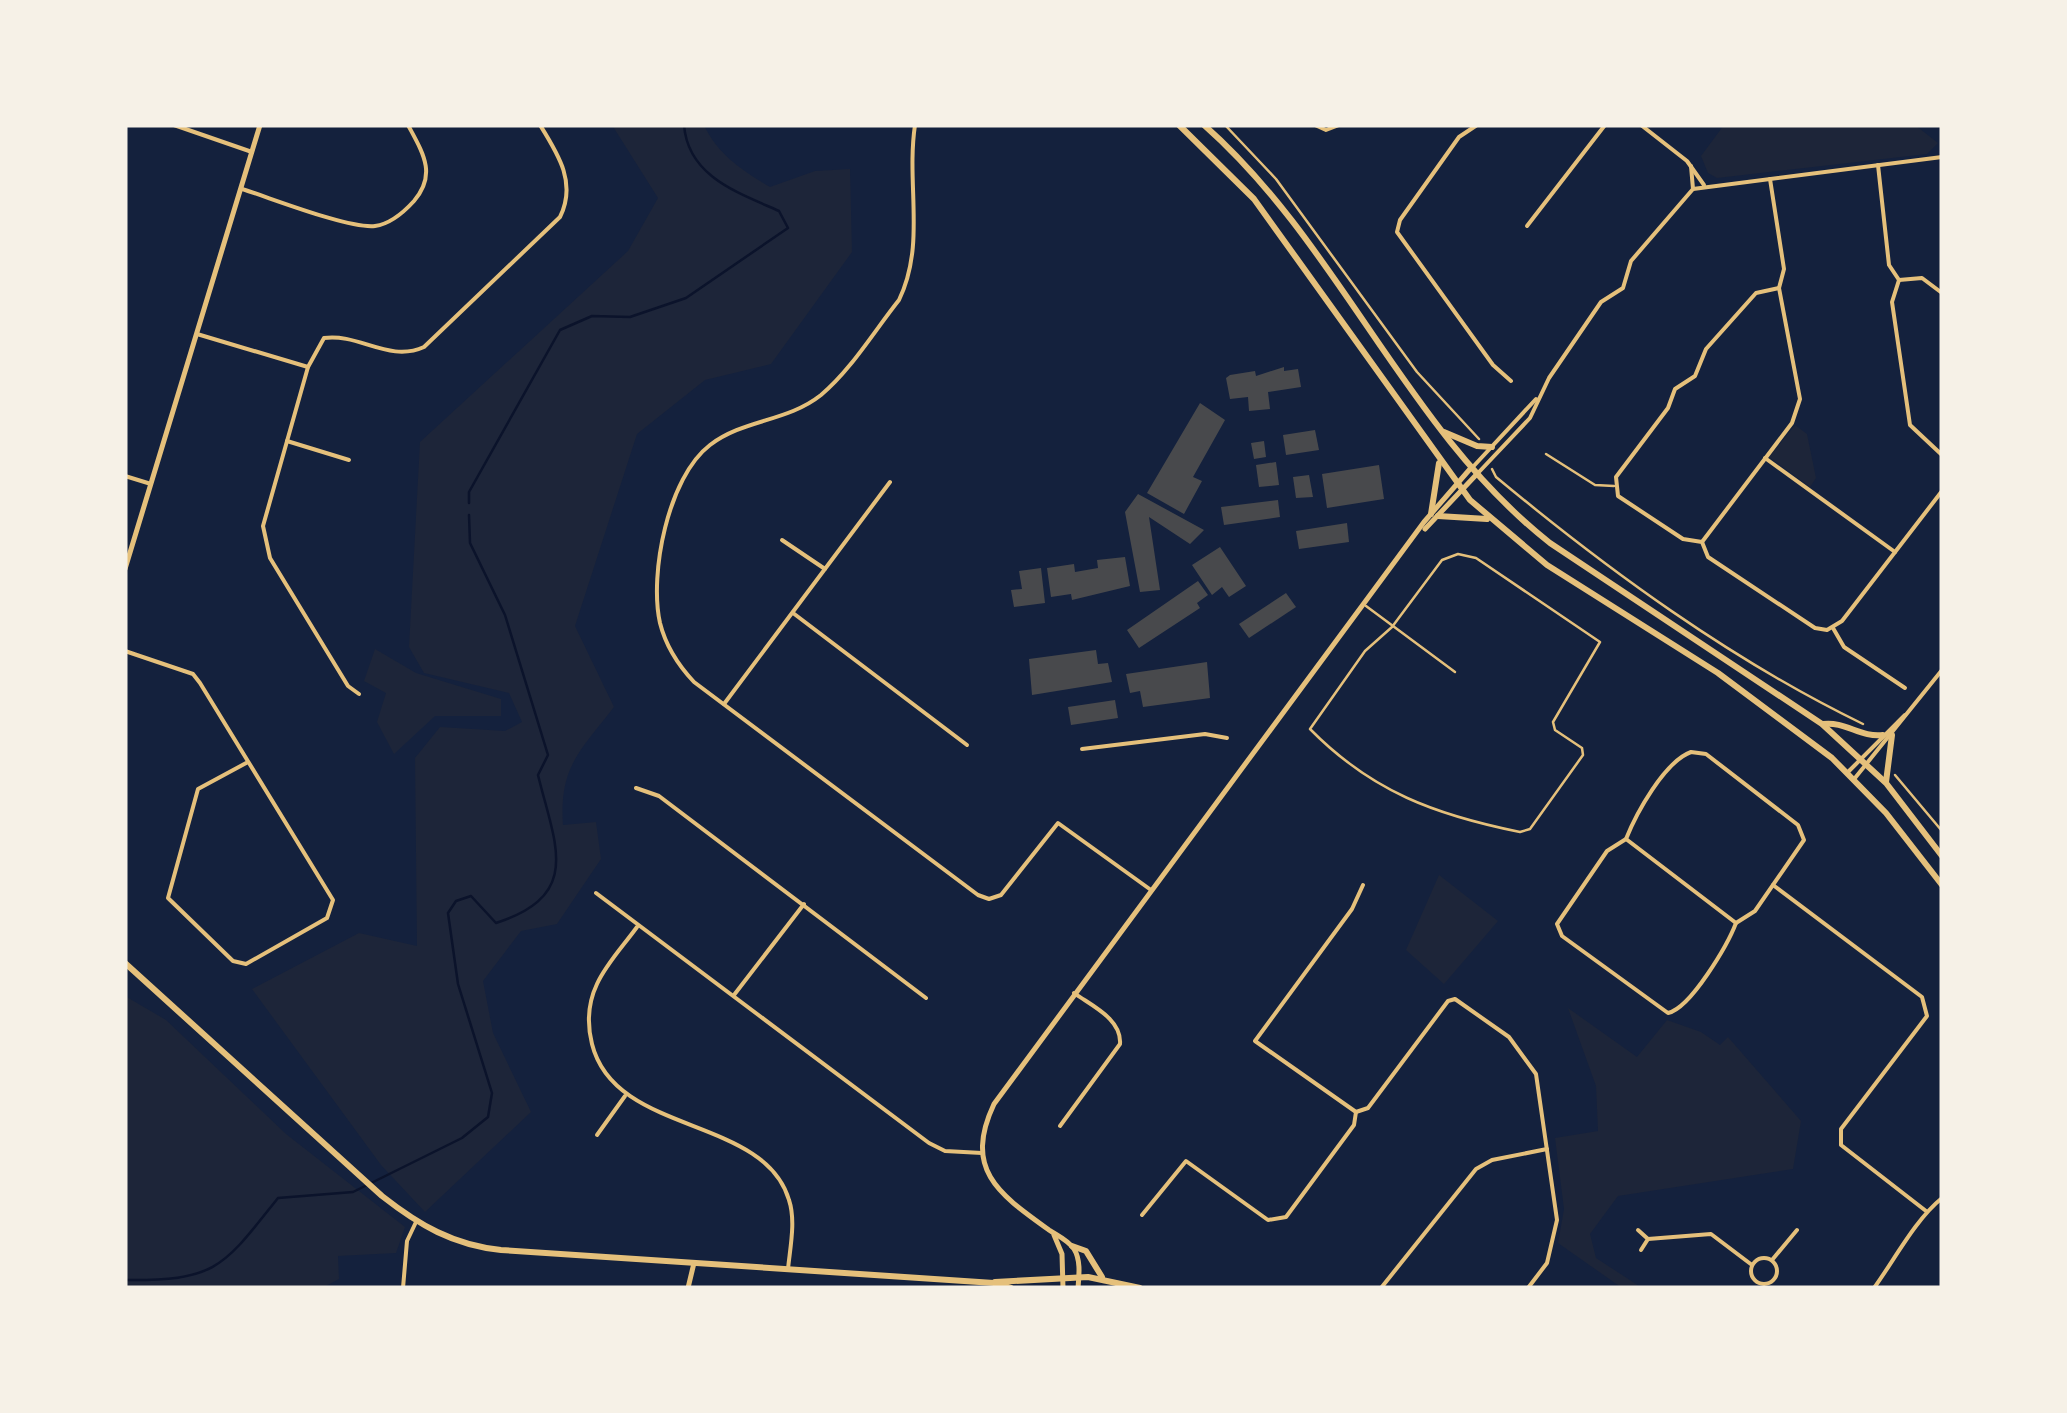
<svg xmlns="http://www.w3.org/2000/svg" width="2067" height="1413" font-family="Merriweather,serif">
<rect width="100%" height="100%" fill="#14213d"/>
<!-- green -->
<g fill="#1d2539">
<path d="M612 125H704C717 154 743 171 770 187L815 171 850 169 852 252 771 364 705 380 637 434 575 626 614 707C580 751 559 767 563 825L596 822 601 859 557 924 521 931 483 981 493 1033 531 1112 425 1212 381 1165 252 989 359 933 417 946 415 758 440 727 505 731 522 722 509 693 424 673 409 647 420 442 628 251 658 198Z"/>
<path d="M1724 125H1915L1938 143 1927 154 1717 178 1708 173 1701 156Z"/>
<path d="M1795 425 1807 434 1816 478 1810 487 1769 457Z"/>
<path d="M375 649 416 673 501 699V716H435L394 754 377 722 386 693 364 681Z"/>
<path d="M1439 875 1498 921 1444 984 1406 950Z"/>
<path d="M125 996 166 1020 286 1134 405 1227 396 1253 338 1256 339 1279 322 1288H125Z"/>
<path d="M1568 1008 1637 1057 1667 1020 1701 1032 1720 1045 1728 1037 1801 1121 1793 1169 1618 1196 1590 1234 1596 1258 1639 1286 1658 1288H1622L1558 1243 1564 1209 1555 1138 1598 1131 1596 1086Z"/>
</g>
<g fill="none" stroke-linecap="round" stroke-linejoin="round">
<!-- stream -->
<g stroke="#0b132b" stroke-width="2.5">
<path d="M469 503V492L560 330 592 316 630 317 686 298 788 228 779 211C739 193 688 177 684 125"/>
<path d="M125 1280C217 1281 223 1267 278 1198L353 1192 462 1138 488 1117 492 1093 458 984 448 913 456 901 471 896 496 923C583 895 555 845 538 775L548 755 505 615 470 543 469 515"/>
</g>
</g>
<!-- building -->
<g fill="#48494c">
<path d="M1284 367V371L1298 369 1301 387 1268 392 1270 409 1249 411 1248 397 1230 399 1226 378 1230 375 1255 371 1256 376Z"/>
<path d="M1200 403 1225 420 1193 477 1202 481 1184 514 1147 493Z"/>
<path d="M1315 430 1319 450 1286 455 1283 435Z"/>
<path d="M1264 441 1266 457 1254 459 1251 443Z"/>
<path d="M1276 462 1279 485 1259 487 1256 465Z"/>
<path d="M1379 465 1384 499 1327 508 1322 474Z"/>
<path d="M1309 475 1313 497 1296 498 1293 477Z"/>
<path d="M1138 494 1204 530 1190 544 1149 517 1160 590 1140 592 1125 512Z"/>
<path d="M1278 500 1280 517 1224 525 1221 507Z"/>
<path d="M1347 523 1349 542 1299 549 1296 531Z"/>
<path d="M1220 547 1246 586 1229 597 1222 587 1212 595 1192 565Z"/>
<path d="M1125 557 1130 586 1072 600 1071 594 1051 597 1047 568 1074 564 1075 572 1098 568 1097 560Z"/>
<path d="M1041 568 1045 603 1014 607 1011 590 1022 589 1019 571Z"/>
<path d="M1198 581 1208 595 1197 603 1200 608 1139 648 1127 630Z"/>
<path d="M1286 593 1296 607 1249 638 1239 624Z"/>
<path d="M1096 650 1098 664 1108 663 1112 682 1032 695 1029 659Z"/>
<path d="M1207 662 1210 698 1143 707 1140 691 1130 693 1126 674Z"/>
<path d="M1115 700 1118 718 1071 725 1068 707Z"/>
</g>
<g fill="none" stroke-linecap="round" stroke-linejoin="round">
<!-- path -->
<g stroke="#e5c07b" stroke-width="2.5">
<path d="M1225 125 1276 179 1417 372 1479 439"/>
<path d="M1492 469 1496 477C1608 570 1731 660 1863 724"/>
<path d="M1895 775 1942 831"/>
</g>
<!-- service -->
<g stroke="#e5c07b" stroke-width="2.5">
<path d="M1546 454 1595 485 1614 486"/>
<path d="M1458 554 1476 558 1600 642 1553 722 1555 730 1582 748 1583 755 1530 829 1520 832C1436 815 1372 792 1310 729L1365 651 1392 627 1442 560Z"/>
<path d="M1366 606 1455 672"/>
</g>
<!-- minor -->
<g stroke="#e5c07b" stroke-width="4">
<path d="M174 125 252 152"/>
<path d="M915 125C906 185 926 244 899 300 875 330 851 370 821 395 787 422 744 419 710 445 668 477 649 574 660 623 666 647 678 665 694 682L978 895 989 899 1001 895 1058 823 1151 890"/>
<path d="M1315 125 1326 130 1339 125"/>
<path d="M1477 125 1459 137 1400 220 1397 232 1493 365 1511 381"/>
<path d="M1641 125 1687 161 1704 185"/>
<path d="M1878 165 1889 265 1899 280"/>
<path d="M1691 166 1693 189"/>
<path d="M242 189C271 198 349 229 375 226 390 224 404 212 414 201 437 174 423 153 408 125"/>
<path d="M1527 226 1605 125"/>
<path d="M1899 280 1892 302 1910 425 1942 455"/>
<path d="M1899 280 1922 278 1942 293"/>
<path d="M1779 288 1756 293 1706 349 1695 376 1675 389 1668 408 1616 477 1618 496 1683 539 1702 542 1708 557 1815 628 1827 630 1842 621 1942 491"/>
<path d="M197 334 308 367"/>
<path d="M287 441 349 460"/>
<path d="M1765 458 1895 552"/>
<path d="M1471 469 1536 399"/>
<path d="M1479 472 1530 418 1549 378 1601 302 1623 288 1631 261 1693 189 1942 157"/>
<path d="M125 476 151 484"/>
<path d="M782 540 825 569"/>
<path d="M1702 542 1792 423 1800 399 1779 288 1784 269 1770 179"/>
<path d="M793 613 967 745"/>
<path d="M1833 628 1844 647 1905 688"/>
<path d="M125 651 193 674 200 683 333 900 327 918 246 964 233 961 168 898 198 789 248 762"/>
<path d="M359 694 348 686 270 558 263 526 308 367 324 338C359 333 389 363 424 347L560 217C577 183 558 154 540 125"/>
<path d="M724 704 890 482"/>
<path d="M1082 749 1205 734 1227 738"/>
<path d="M1691 752 1706 754 1798 825 1804 840 1755 911 1736 923C1728 944 1691 1008 1668 1013L1562 936 1557 924 1607 851 1626 839C1636 814 1664 762 1691 752Z"/>
<path d="M1848 772 1905 715"/>
<path d="M1855 778 1942 670"/>
<path d="M636 788 659 796 926 998"/>
<path d="M1626 839 1736 923"/>
<path d="M1773 885 1922 997 1927 1016 1841 1129V1145L1926 1211"/>
<path d="M596 893 929 1143 945 1151 982 1153"/>
<path d="M637 927C624 945 606 964 597 984 588 1003 587 1024 592 1044 615 1136 764 1115 789 1200 796 1221 790 1248 788 1269"/>
<path d="M734 995 804 904"/>
<path d="M1356 1112 1255 1041 1352 909 1363 885"/>
<path d="M1060 1126 1120 1044C1122 1019 1092 1006 1074 993"/>
<path d="M597 1135 625 1096"/>
<path d="M1142 1215 1186 1161 1268 1220 1286 1217 1354 1125 1356 1112 1368 1108 1448 1001 1455 999 1509 1037 1536 1074 1557 1220 1547 1263 1528 1288"/>
<path d="M1638 1230 1648 1239 1641 1250"/>
<path d="M1648 1239 1711 1234 1752 1265"/>
<circle cx="1764" cy="1271" r="13"/>
<path d="M1772 1260 1797 1230"/>
<path d="M403 1288 407 1241 416 1222"/>
<path d="M1381 1288 1476 1169 1492 1160 1547 1149"/>
<path d="M1874 1288C1895 1259 1915 1220 1942 1198"/>
</g>
<!-- tertiary -->
<g stroke="#e5c07b" stroke-width="5">
<path d="M1425 529 1476 475"/>
<path d="M125 569 260 125"/>
<path d="M1054 1235 1062 1254 1063 1288"/>
<path d="M688 1288 694 1263"/>
<path d="M1078 1288C1079 1276 1081 1260 1074 1249 1068 1240 1058 1236 1049 1230 999 1194 963 1170 994 1104L1424 522 1470 469"/>
</g>
<!-- secondary -->
<g stroke="#e5c07b" stroke-width="6">
<path d="M1179 125 1254 199 1470 500 1547 565 1718 673 1832 758 1886 813 1942 885"/>
<path d="M1204 125C1341 246 1406 430 1550 543L1822 724 1886 783 1942 856"/>
<path d="M1444 432 1477 446 1492 447"/>
<path d="M1431 514 1439 463"/>
<path d="M1438 516 1487 519"/>
<path d="M1823 724C1845 721 1861 738 1883 735"/>
<path d="M1886 782 1892 735"/>
<path d="M125 963 382 1196C419 1225 453 1245 501 1250L994 1283 1011 1288"/>
<path d="M1072 1246 1086 1251 1102 1277"/>
<path d="M995 1282 1088 1277 1140 1288"/>
</g>
</g>
<!-- border -->
<rect width="2067" height="1413" fill="none" stroke="#f6f1e7" stroke-width="255"/>
</svg>
